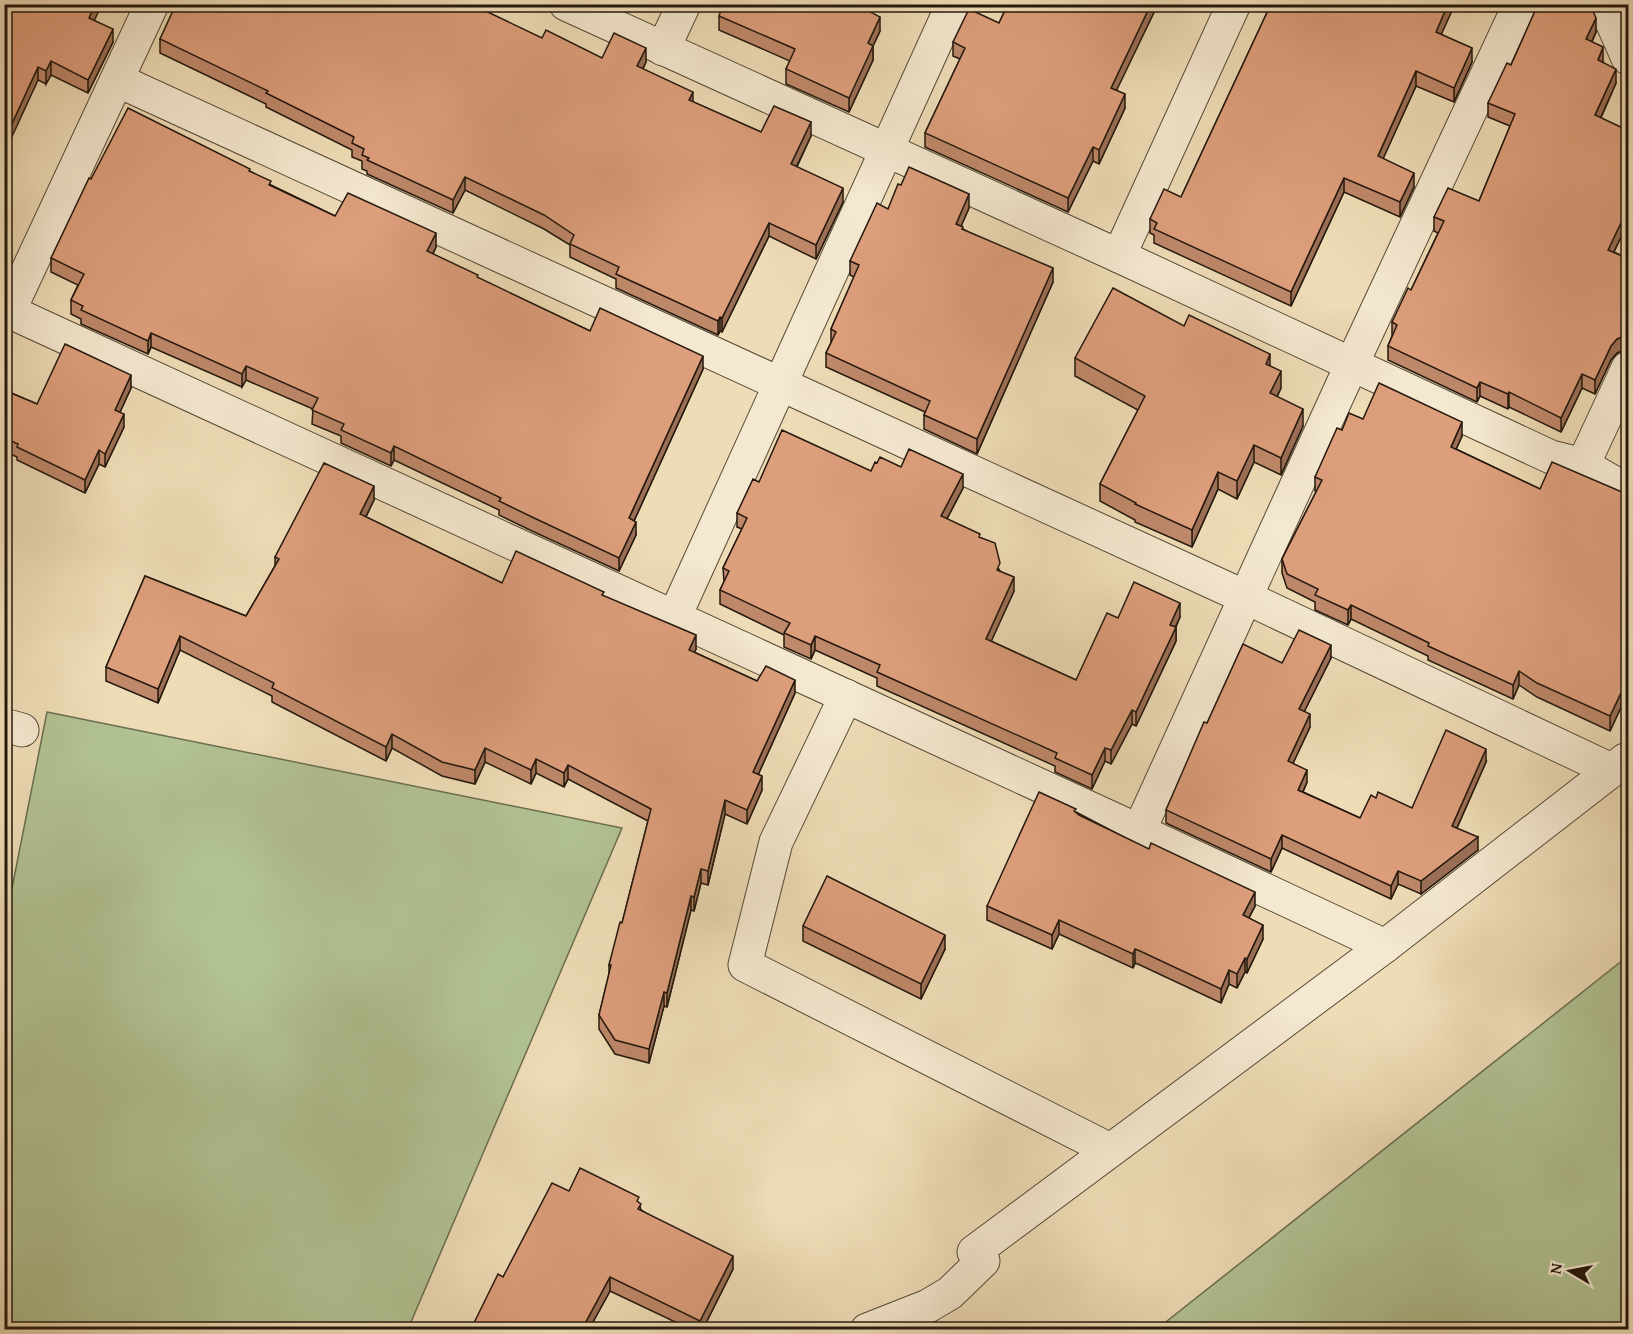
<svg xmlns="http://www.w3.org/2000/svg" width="1633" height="1334" font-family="'Gentium Book Plus',serif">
<rect width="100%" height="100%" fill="#eedcb6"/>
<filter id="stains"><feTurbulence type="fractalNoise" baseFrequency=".00333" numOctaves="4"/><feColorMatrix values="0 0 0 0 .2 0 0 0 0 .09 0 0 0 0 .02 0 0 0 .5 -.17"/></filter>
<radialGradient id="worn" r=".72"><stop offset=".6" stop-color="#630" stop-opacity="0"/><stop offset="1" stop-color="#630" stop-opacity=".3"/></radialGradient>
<!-- green -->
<g fill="#b2c293" stroke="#6b6d50" stroke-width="1.5">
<path d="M47 712 622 828 408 1329H5V923Z"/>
<path d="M1628 956V1329H1157Z"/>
</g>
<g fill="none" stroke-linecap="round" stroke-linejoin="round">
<!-- street casing -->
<g stroke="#564937" stroke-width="35">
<g id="street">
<path d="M566 4 1119 256 1551 457 1583 465 1628 491"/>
<path d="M1604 4 1628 58"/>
<path d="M663 49 684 4"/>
<path d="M117 80 1245 597 1611 770"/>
<path d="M1119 256 1234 4"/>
<path d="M4 309 1139 831 1385 946"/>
<path d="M9 311 152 4"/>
<path d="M1583 465 1628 368"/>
<path d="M674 618 953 4"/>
<path d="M846 696 776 842 745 965 1110 1150"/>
<path d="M4 725 22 730"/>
<path d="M1139 831 1351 366 1520 4"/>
<path d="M867 1330 928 1306 950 1293 983 1261 974 1252 1385 946 1625 760"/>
</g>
</g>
<!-- street -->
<use href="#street" stroke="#f4e8d0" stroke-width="33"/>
</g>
<!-- wall -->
<g fill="#be886a" stroke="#24180d" stroke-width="1.5">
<path d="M14 4 94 20 113 42 88 93 51 75 46 84 38 80Z"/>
<path d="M623 4H634L632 9Z"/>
<path d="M872 4 869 11 880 31 873 46V60L849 112 786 84V69L790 61 719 30V16Z"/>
<path d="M1008 4H1158L1116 90 1125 108 1099 164 1093 161 1068 212 925 147V133L960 59 953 56V42L999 23Z"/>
<path d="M1271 4H1455L1441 34 1472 62 1454 102 1416 86 1383 158 1414 187 1400 217 1344 192 1291 306 1154 243V235L1150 233V219L1181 197Z"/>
<path d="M1596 32 1592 42 1603 62 1616 83 1601 118 1629 131V220L1614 252 1629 259V350L1627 349 1617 353 1611 360 1595 394 1582 388 1561 432 1509 407 1508 409 1480 396 1477 402 1388 360V346L1392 336V322L1411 290 1438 233 1434 231V217L1479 201 1510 126 1488 117V103L1511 65Z"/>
<path d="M542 38 602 58 646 62 643 69 693 102 761 132 811 136 797 167 843 202 816 259 769 236 722 332 720 331 718 335 616 288V279L570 257V245L544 229 465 190 453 213 367 174V171L362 169V161L352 157V150L266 107V104L160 53V39Z"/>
<path d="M250 171 271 185 335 216 436 247 433 254 478 278 590 331 703 369 634 521 636 535 619 571 532 531 499 515V510L394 460 391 466 341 443V436L312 424 313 409 246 380 242 387 151 347 148 354 81 324V319L71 314V300L78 285 51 272V258Z"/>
<path d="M969 208 961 226 963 229 1053 282 977 454 924 429V415L925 412 826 367V353L831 343V329L854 277 850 275V261L888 209Z"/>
<path d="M1184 326 1270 366 1281 388 1277 397 1303 426 1281 475 1254 462 1237 499 1218 489 1192 547 1135 522V520L1100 501V484L1138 410 1075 376V358Z"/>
<path d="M131 388 120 412 124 427 105 467 99 464 85 493 17 460V457L4 451V390L37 404Z"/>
<path d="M1363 419 1462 436 1456 449 1540 489 1629 495V690L1610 731 1537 697 1519 685 1513 699 1428 660V656L1351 619 1348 625 1315 610V602L1287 588 1282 573V559L1316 492 1315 491V477L1342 430Z"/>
<path d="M1629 448V470L1625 468V454Z"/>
<path d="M877 463 901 467 963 488 947 519 980 538 1000 571 1014 591 991 641 1076 680 1118 618 1180 617 1176 627V641L1136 726 1132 724 1111 764 1105 761 1092 789 1055 772V766L877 686V678L815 650 811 659 784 647V635L720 604V590L724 582 723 568 742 529 737 527V513L759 482 871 471Z"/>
<path d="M374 500 366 517 502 583 604 596 696 649 694 652 757 681 795 693 758 775 762 790 747 824 725 814 708 885 701 883 694 911 691 910 667 1007 664 1006 649 1063 615 1054 599 1029V1015L609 974V965L622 923 648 821 568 779 564 787 536 773 531 784 485 762 475 784 442 776 392 748 386 761 272 702V696L180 650 158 703 106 681V667L145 576 246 616 275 566V557Z"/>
<path d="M1331 658 1304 712 1310 727 1293 763 1307 782 1303 792 1360 818 1376 798 1412 808 1486 762 1457 828 1478 850 1421 894 1398 884 1391 899 1282 848 1271 872 1166 823V810L1207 723 1282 663Z"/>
<path d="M1076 812 1255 906 1249 918 1263 939 1247 973 1245 972 1237 988 1229 984 1221 1003 1140 965 1135 963 1133 968 1059 934 1052 949 987 920V906Z"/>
<path d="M803 926 945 949 921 999 803 941Z"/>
<path d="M569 1191 639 1203 641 1210 733 1269 703 1329H690L610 1291 589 1329H471L503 1277Z"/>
</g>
<!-- shaded-wall -->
<g fill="#9b6f56" stroke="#24180d" stroke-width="1.5">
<path d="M95 4H102L89 32V18Z"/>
<path d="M865 4H872L863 23V8Z"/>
<path d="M1151 4H1158L1111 102V88Z"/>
<path d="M1448 4H1455L1436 46V32Z"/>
<path d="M880 17V31L873 46V60L849 112V98L868 43Z"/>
<path d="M1596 18V32L1586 54V39Z"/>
<path d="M113 29V42L88 93V80Z"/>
<path d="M1603 47V62L1598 74V60Z"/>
<path d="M646 48V62L637 80V66Z"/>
<path d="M1472 48V62L1454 102V88Z"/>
<path d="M51 61V75L46 84V71Z"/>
<path d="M38 67V80L4 154V141Z"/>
<path d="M1616 69V83L1595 130V115Z"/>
<path d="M1416 71V86L1378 170V156Z"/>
<path d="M693 92V105L689 100Z"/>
<path d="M1125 94V108L1099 164V150Z"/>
<path d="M811 122V136L791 178V164Z"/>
<path d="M1093 147V161L1068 212V198Z"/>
<path d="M1414 173V187L1400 217V202Z"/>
<path d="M465 177V190L453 213V200Z"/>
<path d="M1344 178V192L1291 306V292Z"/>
<path d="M843 188V202L816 259V245Z"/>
<path d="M969 194V208L956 238V224Z"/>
<path d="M1629 206V220L1608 264V250Z"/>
<path d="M769 223V236L722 332V318Z"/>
<path d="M436 233V247L427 265V251Z"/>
<path d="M1053 268V282L977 454V439Z"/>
<path d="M720 317V331L718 335V321Z"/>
<path d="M151 333V347L148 354V341Z"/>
<path d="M1627 335V349L1617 353 1611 360 1595 394V380L1611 346 1617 339Z"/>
<path d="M1270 354V371L1266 364Z"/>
<path d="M703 356V369L629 532V518Z"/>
<path d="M246 366V380L242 387V374Z"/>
<path d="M1281 371V388L1270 411V393Z"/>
<path d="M1582 374V388L1561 432V418Z"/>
<path d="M131 375V388L115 423V410Z"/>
<path d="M1480 382V396L1477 402V388Z"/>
<path d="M1509 392V407L1508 409V394Z"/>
<path d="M1303 409V426L1281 475V458Z"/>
<path d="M124 414V427L105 467V454Z"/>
<path d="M1462 422V436L1451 461V447Z"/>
<path d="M1254 445V462L1237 499V481Z"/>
<path d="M394 446V460L391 466V453Z"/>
<path d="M99 450V464L85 493V480Z"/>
<path d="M1218 472V489L1192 547V530Z"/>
<path d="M963 474V488L941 530V516Z"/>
<path d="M374 486V500L360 528V514Z"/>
<path d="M636 522V535L619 571V558Z"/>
<path d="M1014 577V591L986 653V639Z"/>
<path d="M1180 603V617L1170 638V625Z"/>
<path d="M1351 605V619L1348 625V610Z"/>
<path d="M1176 627V641L1136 726V712Z"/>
<path d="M696 635V649L689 664V650Z"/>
<path d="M180 636V650L158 703V689Z"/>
<path d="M815 636V650L811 659V645Z"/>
<path d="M1331 645V658L1299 722V709Z"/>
<path d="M1519 671V685L1513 699V685Z"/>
<path d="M1629 676V690L1610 731V716Z"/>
<path d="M795 680V693L753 786V772Z"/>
<path d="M1132 710V724L1111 764V750Z"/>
<path d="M1310 714V727L1288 774V761Z"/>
<path d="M392 734V748L386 761V747Z"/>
<path d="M485 748V762L475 784V770Z"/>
<path d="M1105 748V761L1092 789V775Z"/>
<path d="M1486 749V762L1452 839V826Z"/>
<path d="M536 759V773L531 784V770Z"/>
<path d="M568 765V779L564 787V773Z"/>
<path d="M1307 770V782L1298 803V790Z"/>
<path d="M762 776V790L747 824V810Z"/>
<path d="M725 800V814L708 885V871Z"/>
<path d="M1282 835V848L1271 872V859Z"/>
<path d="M1478 837V850L1421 894V881Z"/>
<path d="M701 869V883L694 911V897Z"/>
<path d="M1398 871V884L1391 899V886Z"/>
<path d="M1255 892V906L1243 929V915Z"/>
<path d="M691 896V910L667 1007V993Z"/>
<path d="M1059 920V934L1052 949V935Z"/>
<path d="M1263 925V939L1247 973V959Z"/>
<path d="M945 935V949L921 999V984Z"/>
<path d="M1135 949V963L1133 968V954Z"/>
<path d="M1245 958V972L1237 988V974Z"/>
<path d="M1229 970V984L1221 1003V989Z"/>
<path d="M664 992V1006L649 1063V1049Z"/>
<path d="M733 1256V1269L703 1329H700V1321Z"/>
<path d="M610 1277V1291L589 1329H582Z"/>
</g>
<!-- building -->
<g fill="#dd9e7b" stroke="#24180d" stroke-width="1.5">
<path d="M14 4H95L89 18 113 29 88 80 51 61 46 71 38 67 4 141V25Z"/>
<path d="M176 4H471L542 38 546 30 602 58 614 33 646 48 637 66 693 92 689 100 761 132 774 106 811 122 791 164 843 188 816 245 769 223 722 318 720 317 718 321 616 274 619 267 570 244 574 235 544 215 465 177 453 200 367 160 369 158 362 155 364 149 352 143 354 137 266 93 268 91 160 39Z"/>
<path d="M723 4H865L863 8 880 17 868 43 873 46 849 98 786 69 795 49 719 16Z"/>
<path d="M1008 4H1151L1111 88 1125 94 1099 150 1093 147 1068 198 925 133 965 48 953 42 969 9 999 23Z"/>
<path d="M1271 4H1448L1436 32 1472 48 1454 88 1416 71 1378 156 1414 173 1400 202 1344 178 1291 292 1154 229 1157 223 1150 219 1164 189 1181 197Z"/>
<path d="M1538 4H1590L1596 18 1586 39 1603 47 1598 60 1616 69 1595 115 1629 131V206L1608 250 1629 259V289L1626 294H1629V335H1627L1617 339 1611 346 1595 380 1582 374 1561 418 1509 392 1508 394 1480 382 1477 388 1388 346 1397 325 1392 322 1408 288 1411 290 1444 221 1434 217 1448 188 1479 201 1515 114 1488 103 1507 63 1511 65Z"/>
<path d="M128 108 250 169 249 171 271 181 269 185 335 216 348 193 436 233 427 251 478 275 477 277 590 331 600 308 703 356 629 518 636 522 619 558 532 517 499 501 501 498 394 446 391 453 341 430 344 424 312 410 318 398 246 366 242 374 151 333 148 341 81 310 83 306 71 300 84 274 51 258 89 178 91 179Z"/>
<path d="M909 167 969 194 956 224 963 227 962 229 1053 268 977 439 924 415 930 401 826 353 836 332 831 329 859 265 850 261 877 203 888 209 898 184 901 185Z"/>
<path d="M1113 288 1184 326 1189 315 1270 354 1266 364 1281 371 1270 393 1303 409 1281 458 1254 445 1237 481 1218 472 1192 530 1135 504 1136 503 1100 484 1145 396 1075 358Z"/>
<path d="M65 344 131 375 115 410 124 414 105 454 99 450 85 480 17 447 18 444 4 438V390L37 404Z"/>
<path d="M1379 383 1462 422 1451 447 1540 489 1552 462 1629 495V676L1610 716 1537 683 1519 671 1513 685 1428 646 1429 643 1351 605 1348 610 1315 595 1318 589 1287 574 1282 559 1322 480 1315 477 1337 428 1342 430 1349 413 1363 419Z"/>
<path d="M782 430 871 471 875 462 877 463 880 457 901 467 909 449 963 474 941 516 980 534 979 537 995 543 1000 563 997 570 1014 577 986 639 1076 680 1107 613 1118 618 1134 582 1180 603 1170 625 1176 627 1136 712 1132 710 1111 750 1105 748 1092 775 1055 758 1057 753 877 672 880 665 815 636 811 645 784 633 790 623 720 590 729 571 723 568 747 518 737 513 753 479 759 482Z"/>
<path d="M1629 448V456L1625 454Z"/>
<path d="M324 463 374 486 360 514 502 583 516 551 604 592 602 595 696 635 689 650 757 681 766 666 795 680 753 772 762 776 747 810 725 800 708 871 701 869 694 897 691 896 667 993 664 992 649 1049 615 1040 599 1015 611 965H609L620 922 622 923 651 809 568 765 564 773 536 759 531 770 485 748 475 770 442 762 392 734 386 747 272 688 274 683 180 636 158 689 106 667 145 576 246 616 279 559 275 557Z"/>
<path d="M1299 630 1331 645 1299 709 1310 714 1288 761 1307 770 1298 790 1360 818 1371 795 1376 798 1378 792 1412 808 1446 730 1486 749 1452 826 1478 837 1421 881 1398 871 1391 886 1282 835 1271 859 1166 810 1204 722 1207 723 1243 644 1282 663Z"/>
<path d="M1039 792 1076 809 1074 811 1079 815 1149 849 1151 843 1255 892 1243 915 1263 925 1247 959 1245 958 1237 974 1229 970 1221 989 1140 951 1135 949 1133 954 1059 920 1052 935 987 906Z"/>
<path d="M827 876 945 935 921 984 803 926Z"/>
<path d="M580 1168 639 1197 637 1201 641 1204 638 1209 733 1256 700 1321 610 1277 582 1329H539L533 1326 531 1329H471L498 1274 503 1277 552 1183 569 1191Z"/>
</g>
<!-- margin -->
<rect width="1633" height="1334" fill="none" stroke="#eedcb6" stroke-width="24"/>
<rect x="6" y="6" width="1621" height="1322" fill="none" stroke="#24180d" stroke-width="3"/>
<rect x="12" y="12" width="1609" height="1310" fill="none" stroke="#24180d" stroke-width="1.5"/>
<!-- north arrow -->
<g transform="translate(1570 1271) rotate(280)" stroke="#f4e8d0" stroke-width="4.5" paint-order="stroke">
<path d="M0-4.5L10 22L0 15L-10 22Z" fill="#24180d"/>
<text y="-9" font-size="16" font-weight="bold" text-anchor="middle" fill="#24180d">N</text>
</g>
<rect width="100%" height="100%" filter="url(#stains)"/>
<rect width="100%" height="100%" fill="url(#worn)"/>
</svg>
